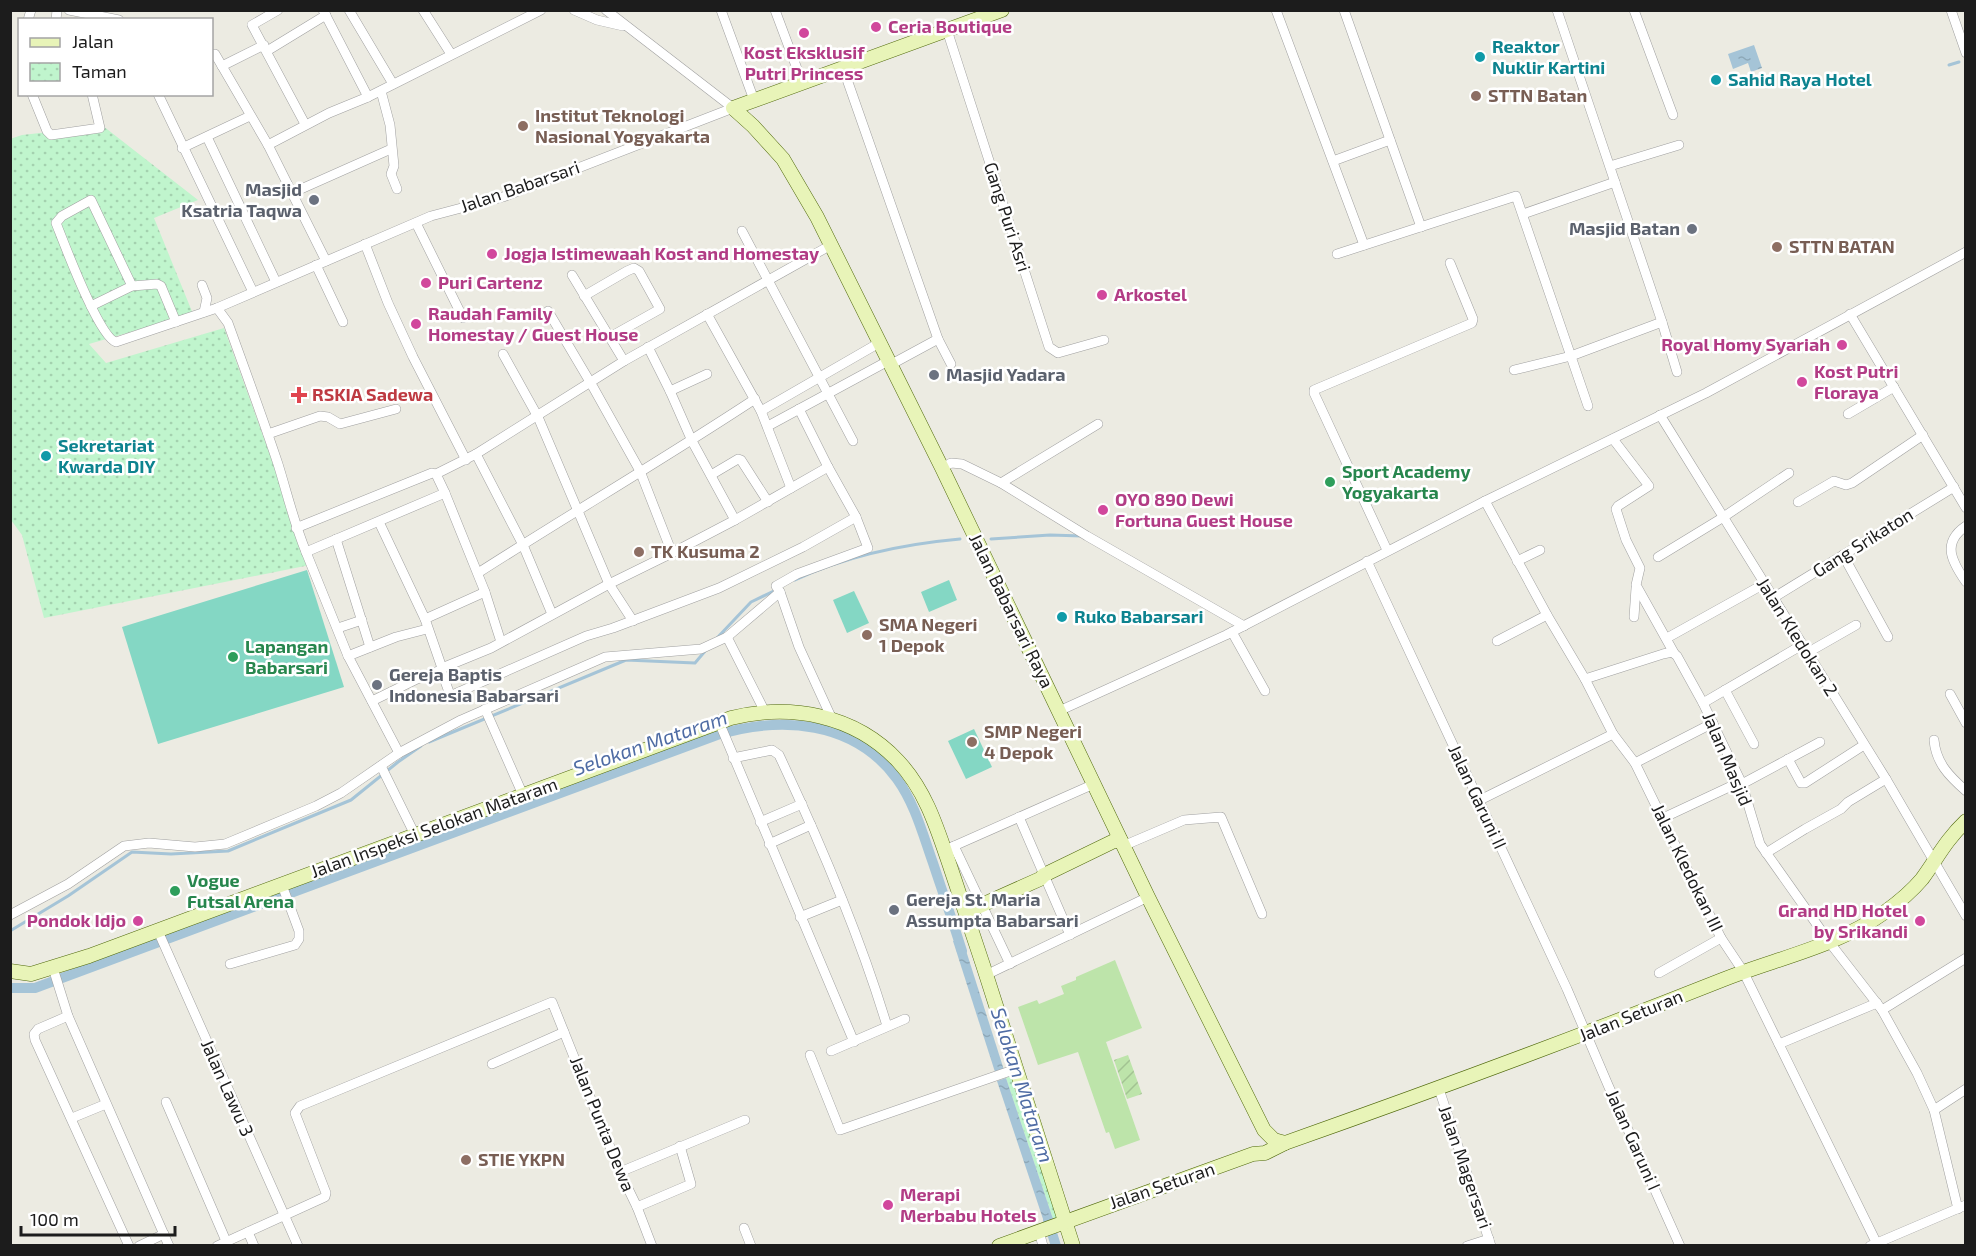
<svg xmlns="http://www.w3.org/2000/svg" width="1976" height="1256" font-family="'Exo 2',sans-serif">
<defs>
<pattern id="park-dots" width="8" height="8" patternUnits="userSpaceOnUse" patternTransform="scale(1.5)"><rect width="8" height="8" fill="#c0f5cd"/><path d="M2 2h.1M6 6h.1" fill="none" stroke="#a4d1af" stroke-width="1.8" stroke-linecap="round"/></pattern>
<pattern id="garden-furrows" width="10" height="10" patternUnits="userSpaceOnUse" patternTransform="scale(1.5)"><rect width="10" height="10" fill="#bde4aa"/><path d="M-1 1l2-2M0 10L10 0M9 11l2-2" fill="none" stroke="#a2c392"/></pattern>
<pattern id="water-ripples" width="26" height="14" patternUnits="userSpaceOnUse" patternTransform="scale(1.5)"><rect width="26" height="14" fill="#a5c4d7"/><path d="M2 4q2-2 4 0t4 0M15 11q2-2 4 0t4 0" fill="none" stroke="#8da8b8"/></pattern>
</defs>
<rect width="100%" height="100%" fill="#ecebe2"/>
<!-- grass -->
<path fill="#bde4aa" d="M1115 960 1142 1028 1106 1042 1140 1140 1115 1149 1109 1132 1106 1133 1078 1052 1038 1065 1018 1007 1037 1000 1039 1004 1064 994 1061 986 1076 980V977Z"/>
<!-- park -->
<g fill="url(#park-dots)">
<path d="M103 126 198 200 154 218 193 314 89 344 106 363 224 328 310 565 44 618 22 535 11 520 10 139 22 135Z"/>
<path d="M1011 1076 1058 1218 1053 1219 1006 1078Z"/>
</g>
<!-- garden -->
<path fill="url(#garden-furrows)" d="M1128 1055 1142 1094 1127 1099 1114 1060Z"/>
<!-- pitch -->
<g fill="#84d7c4">
<path d="M307 570 344 687 158 744 122 627Z"/>
<path d="M949 580 957 600 929 612 921 592Z"/>
<path d="M854 591 869 623 847 633 833 600Z"/>
<path d="M974 729 992 767 966 779 948 741Z"/>
</g>
<!-- water -->
<g fill="url(#water-ripples)">
<path d="M1754 45 1762 68 1751 72 1748 63 1733 69 1728 54Z"/>
<path d="M962 938 1004 1070 995 1072 953 941Z"/>
<path d="M1006 1078 1053 1219 1044 1222 997 1081Z"/>
</g>
<g fill="none" stroke-linecap="round" stroke-linejoin="round">
<!-- stream -->
<g stroke="#a5c4d7" stroke-width="3">
<path d="M1949 65 1959 62"/>
<path d="M991 539 1050 535 1082 536"/>
<path d="M795 580C846 556 904 544 960 539"/>
<path d="M717 638 751 602 776 590"/>
<path d="M429 742 626 660 695 663 706 650"/>
<path d="M10 931 68 896 132 852 171 854 228 851 351 800 398 762 421 746"/>
</g>
<!-- canal -->
<g stroke="#a5c4d7" stroke-width="10">
<path d="M10 988H35L717 735C781 716 854 720 897 779 915 804 923 835 933 863 943 893 953 922 962 951"/>
<path d="M1048 1220 1056 1246"/>
</g>
<!-- street casing -->
<g stroke="#a0a0a0" stroke-width="10">
<g id="street">
<path d="M69 10 119 20"/>
<path d="M278 10 252 25 305 124"/>
<path d="M323 10 368 97"/>
<path d="M349 10 393 84"/>
<path d="M423 10 451 54"/>
<path d="M574 10 597 20 623 26"/>
<path d="M606 10 733 108"/>
<path d="M721 10 754 100"/>
<path d="M775 10 802 82"/>
<path d="M1276 10 1364 245"/>
<path d="M1344 10 1421 227"/>
<path d="M1557 10 1662 322 1677 372"/>
<path d="M1634 10 1673 115"/>
<path d="M1951 10 1966 53"/>
<path d="M28 20 31 10"/>
<path d="M56 20 57 10"/>
<path d="M947 30 1049 347 1058 353 1104 340"/>
<path d="M267 51 326 15"/>
<path d="M215 54 268 145"/>
<path d="M222 66 264 45"/>
<path d="M843 68 938 339 951 364"/>
<path d="M381 91 390 125 394 166 391 174 397 189"/>
<path d="M32 94 47 131 51 135 100 128 92 94"/>
<path d="M158 94 253 292"/>
<path d="M207 137 276 282"/>
<path d="M182 148 250 116"/>
<path d="M1333 161 1390 140"/>
<path d="M1610 166 1679 145"/>
<path d="M292 193 391 149"/>
<path d="M1523 214 1615 182"/>
<path d="M416 223 463 318"/>
<path d="M742 231 853 441"/>
<path d="M365 244 388 303 413 357 466 460"/>
<path d="M1337 254 1516 196 1588 406"/>
<path d="M326 261 268 145 329 113 368 97 541 10"/>
<path d="M316 265 343 322"/>
<path d="M572 275 624 361"/>
<path d="M202 285 207 298 204 312"/>
<path d="M132 286 91 200 62 216 56 223C64 243 99 337 116 342L217 308 431 216 503 197 733 108"/>
<path d="M584 296 627 271 634 268 639 271 660 309 610 337"/>
<path d="M91 306 132 286 157 284 161 286 176 322"/>
<path d="M217 308 228 323C245 370 262 416 278 464 287 493 294 523 306 552"/>
<path d="M548 311 593 387 640 471 672 553"/>
<path d="M707 314 761 411 791 488"/>
<path d="M1850 314 1966 508"/>
<path d="M648 347 670 391 692 441 735 520"/>
<path d="M503 354 538 417 609 584 633 621"/>
<path d="M890 365 938 339"/>
<path d="M1514 370 1571 356 1662 322"/>
<path d="M670 391 707 374"/>
<path d="M761 411 879 343"/>
<path d="M1848 414 1894 387"/>
<path d="M1660 415 1886 779 1966 916"/>
<path d="M768 426 888 361"/>
<path d="M268 434 320 416 328 417 340 424 396 409"/>
<path d="M1613 439 1649 486 1618 506 1616 509 1626 540 1640 568 1636 585 1674 653"/>
<path d="M476 454 523 545 552 614"/>
<path d="M942 468 951 463 962 464 1001 483 1087 536 1244 626"/>
<path d="M711 475 738 459 741 460 768 502"/>
<path d="M1001 483 1098 424"/>
<path d="M445 493 485 592 501 642"/>
<path d="M1485 501 1547 615 1585 679 1613 734 1635 763 1721 938 1743 971 1878 1246"/>
<path d="M1798 502 1834 481 1846 485 1852 483 1923 435"/>
<path d="M379 522 425 619 442 668 491 648 609 584 672 553 735 520 828 467"/>
<path d="M1966 526C1941 543 1952 562 1966 582"/>
<path d="M296 528 432 473 436 474"/>
<path d="M336 539 370 647"/>
<path d="M1387 550 1314 393V390L1472 323 1473 319 1450 263"/>
<path d="M1843 555 1888 637"/>
<path d="M1658 557 1722 518 1789 473"/>
<path d="M1367 561 1567 989 1608 1085 1680 1246"/>
<path d="M1517 561 1540 550"/>
<path d="M478 573C570 514 664 459 755 399"/>
<path d="M780 592 799 647 832 719"/>
<path d="M1773 598 1954 487"/>
<path d="M1634 617 1636 588"/>
<path d="M425 619 485 592"/>
<path d="M338 628 362 620"/>
<path d="M1232 632 1265 691"/>
<path d="M727 637 765 712"/>
<path d="M1667 638 1764 584"/>
<path d="M1497 641 1547 615"/>
<path d="M1807 653 1856 625"/>
<path d="M348 656 396 637 427 629"/>
<path d="M1585 679 1663 654 1672 652 1677 656 1703 703 1742 784 1760 844 1830 943 1882 1010 1917 1073 1934 1110 1958 1209"/>
<path d="M1725 690 1754 744"/>
<path d="M1950 694 1966 723"/>
<path d="M372 701 417 679 441 670 449 692 452 695 586 636 613 628 719 588 803 547 856 517 828 467 799 409"/>
<path d="M1703 703 1802 645"/>
<path d="M485 709 523 795"/>
<path d="M1059 711 1226 635 1485 501 1706 393 1966 252"/>
<path d="M719 722 854 1042"/>
<path d="M1934 740C1936 763 1949 776 1966 791"/>
<path d="M399 753 348 656 306 552 445 493 436 474 476 454 624 361 831 245"/>
<path d="M733 758 772 750 779 755C820 842 859 933 887 1026"/>
<path d="M1788 759 1801 783H1805L1864 745"/>
<path d="M1635 763 1713 723"/>
<path d="M381 766 415 835"/>
<path d="M1742 784 1820 742"/>
<path d="M1478 801 1613 734"/>
<path d="M1019 817 1070 935"/>
<path d="M1663 818 1740 782"/>
<path d="M760 822 802 804"/>
<path d="M769 844 811 825"/>
<path d="M954 846 1010 964"/>
<path d="M1123 846 1184 820 1221 817 1262 914"/>
<path d="M945 850 1094 784"/>
<path d="M1766 853 1805 829 1841 809 1848 802 1886 779"/>
<path d="M10 915 68 884 124 846 149 843 195 847 225 844 316 806 341 793 399 753 461 720 605 657 701 649 727 637 780 592 776 586 797 574 868 548 856 517"/>
<path d="M800 917 842 900"/>
<path d="M158 931 298 1246"/>
<path d="M230 964 295 945 299 939V931L282 885"/>
<path d="M53 968 68 1016 169 1246"/>
<path d="M1659 973 1721 938"/>
<path d="M986 975 1148 897"/>
<path d="M1882 1010 1966 958"/>
<path d="M68 1016 38 1029 34 1034 35 1040 129 1246"/>
<path d="M1779 1044 1877 1003"/>
<path d="M831 1051 905 1019"/>
<path d="M810 1055 840 1130 1016 1069"/>
<path d="M492 1064 564 1032"/>
<path d="M1439 1089 1491 1246"/>
<path d="M166 1102 226 1241"/>
<path d="M1934 1110 1966 1089"/>
<path d="M72 1118 106 1104"/>
<path d="M620 1172 745 1120"/>
<path d="M637 1207 691 1184 680 1146"/>
<path d="M744 1228 751 1246"/>
<path d="M248 1232 254 1246"/>
<path d="M1040 1235 1043 1246"/>
<path d="M139 1246 164 1234"/>
<path d="M217 1246 325 1197 326 1193 295 1113 300 1106 552 1002 620 1172 637 1207 652 1246"/>
<path d="M1467 1246 1489 1239"/>
<path d="M1870 1246 1966 1205"/>
</g>
</g>
<!-- secondary casing -->
<g stroke="#50690c" stroke-width="15">
<g id="secondary">
<path d="M1002 10 733 108 753 126 783 159 817 217 942 468 1148 897 1264 1130 1274 1140 1285 1143"/>
<path d="M966 912 1040 879 1044 875 1114 841H1121"/>
<path d="M10 971 31 974 89 956 731 718C791 703 855 715 898 761 926 791 937 828 950 866 961 899 972 932 983 965 1013 1058 1043 1152 1073 1246"/>
<path d="M999 1246 1253 1154 1265 1153 1285 1143C1432 1091 1578 1037 1722 980 1777 958 1836 947 1885 912 1899 902 1911 892 1922 879 1938 857 1945 841 1966 821"/>
</g>
</g>
<!-- street -->
<use href="#street" stroke="#fff" stroke-width="9"/>
<!-- secondary -->
<use href="#secondary" stroke="#e8f4b8" stroke-width="14"/>
</g>
<!-- markers -->
<g fill="#d1479c" stroke="#fff" stroke-width="2">
<circle cx="876" cy="27" r="6"/>
<circle cx="804" cy="33" r="6"/>
<circle cx="492" cy="254" r="6"/>
<circle cx="426" cy="283" r="6"/>
<circle cx="1102" cy="295" r="6"/>
<circle cx="416" cy="324" r="6"/>
<circle cx="1842" cy="345" r="6"/>
<circle cx="1802" cy="382" r="6"/>
<circle cx="1103" cy="510" r="6"/>
<circle cx="138" cy="921" r="6"/>
<circle cx="1920" cy="921" r="6"/>
<circle cx="888" cy="1205" r="6"/>
</g>
<g fill="#0f9aa8" stroke="#fff" stroke-width="2">
<circle cx="1480" cy="57" r="6"/>
<circle cx="1716" cy="80" r="6"/>
<circle cx="46" cy="456" r="6"/>
<circle cx="1062" cy="617" r="6"/>
</g>
<g fill="#8d6e63" stroke="#fff" stroke-width="2">
<circle cx="1476" cy="96" r="6"/>
<circle cx="523" cy="126" r="6"/>
<circle cx="1777" cy="247" r="6"/>
<circle cx="639" cy="552" r="6"/>
<circle cx="867" cy="635" r="6"/>
<circle cx="972" cy="742" r="6"/>
<circle cx="466" cy="1160" r="6"/>
</g>
<g fill="#6b7280" stroke="#fff" stroke-width="2">
<circle cx="314" cy="200" r="6"/>
<circle cx="1692" cy="229" r="6"/>
<circle cx="934" cy="375" r="6"/>
<circle cx="377" cy="685" r="6"/>
<circle cx="894" cy="910" r="6"/>
</g>
<path fill="#e0444e" stroke="#fff" stroke-width="2" d="M296 386h6v6h6v6h-6v6h-6v-6h-6v-6h6z"/>
<g fill="#2e9e5b" stroke="#fff" stroke-width="2">
<circle cx="1330" cy="482" r="6"/>
<circle cx="233" cy="657" r="6"/>
<circle cx="175" cy="891" r="6"/>
</g>
<g text-anchor="middle" stroke-width="5" stroke-linejoin="round" paint-order="stroke">
<!-- hotel labels -->
<g font-size="18" font-weight="bold" fill="#b23c85" stroke="#fff" text-anchor="start">
<text x="888" y="33">Ceria Boutique</text>
<text x="804" y="59" text-anchor="middle">Kost Eksklusif<tspan x="804" dy="21">Putri Princess</tspan></text>
<text x="504" y="260">Jogja Istimewaah Kost and Homestay</text>
<text x="438" y="289">Puri Cartenz</text>
<text x="1114" y="301">Arkostel</text>
<text x="428" y="320">Raudah Family<tspan x="428" dy="21">Homestay / Guest House</tspan></text>
<text x="1830" y="351" text-anchor="end">Royal Homy Syariah</text>
<text x="1814" y="378">Kost Putri<tspan x="1814" dy="21">Floraya</tspan></text>
<text x="1115" y="506">OYO 890 Dewi<tspan x="1115" dy="21">Fortuna Guest House</tspan></text>
<text x="1908" y="917" text-anchor="end">Grand HD Hotel<tspan x="1908" dy="21">by Srikandi</tspan></text>
<text x="126" y="927" text-anchor="end">Pondok Idjo</text>
<text x="900" y="1201">Merapi<tspan x="900" dy="21">Merbabu Hotels</tspan></text>
</g>
<!-- culture labels -->
<g font-size="18" font-weight="bold" fill="#0d838f" stroke="#fff" text-anchor="start">
<text x="1492" y="53">Reaktor<tspan x="1492" dy="21">Nuklir Kartini</tspan></text>
<text x="1728" y="86">Sahid Raya Hotel</text>
<text x="58" y="452">Sekretariat<tspan x="58" dy="21">Kwarda DIY</tspan></text>
<text x="1074" y="623">Ruko Babarsari</text>
</g>
<!-- education labels -->
<g font-size="18" font-weight="bold" fill="#785e54" stroke="#fff" text-anchor="start">
<text x="1488" y="102">STTN Batan</text>
<text x="535" y="122">Institut Teknologi<tspan x="535" dy="21">Nasional Yogyakarta</tspan></text>
<text x="1789" y="253">STTN BATAN</text>
<text x="651" y="558">TK Kusuma 2</text>
<text x="879" y="631">SMA Negeri<tspan x="879" dy="21">1 Depok</tspan></text>
<text x="984" y="738">SMP Negeri<tspan x="984" dy="21">4 Depok</tspan></text>
<text x="478" y="1166">STIE YKPN</text>
</g>
<!-- street labels -->
<g font-size="18" fill="#1c1c1c" stroke="#fff">
<text transform="translate(520 187) rotate(-19)" y="6">Jalan Babarsari</text>
<text transform="translate(1007 217) rotate(72)" y="6">Gang Puri Asri</text>
<text transform="translate(1863 543) rotate(-32)" y="6">Gang Srikaton</text>
<text transform="translate(1011 611) rotate(64)" y="6">Jalan Babarsari Raya</text>
<text transform="translate(1797 637) rotate(58)" y="6">Jalan Kledokan 2</text>
<text transform="translate(1727 759) rotate(67)" y="6">Jalan Masjid</text>
<text transform="translate(1477 797) rotate(65)" y="6">Jalan Garuni II</text>
<text transform="translate(434 828) rotate(-20)" y="6">Jalan Inspeksi Selokan Mataram</text>
<text transform="translate(1687 868) rotate(64)" y="6">Jalan Kledokan III</text>
<text transform="translate(1631 1016) rotate(-22)" y="6">Jalan Seturan</text>
<text transform="translate(227 1088) rotate(66)" y="6">Jalan Lawu 3</text>
<text transform="translate(602 1124) rotate(68)" y="6">Jalan Punta Dewa</text>
<text transform="translate(1633 1140) rotate(66)" y="6">Jalan Garuni I</text>
<text transform="translate(1465 1167) rotate(71)" y="6">Jalan Magersari</text>
<text transform="translate(1162 1186) rotate(-19)" y="6">Jalan Seturan</text>
</g>
<!-- worship labels -->
<g font-size="18" font-weight="bold" fill="#5b616d" stroke="#fff" text-anchor="start">
<text x="302" y="196" text-anchor="end">Masjid<tspan x="302" dy="21">Ksatria Taqwa</tspan></text>
<text x="1680" y="235" text-anchor="end">Masjid Batan</text>
<text x="946" y="381">Masjid Yadara</text>
<text x="389" y="681">Gereja Baptis<tspan x="389" dy="21">Indonesia Babarsari</tspan></text>
<text x="906" y="906">Gereja St. Maria<tspan x="906" dy="21">Assumpta Babarsari</tspan></text>
</g>
<!-- health labels -->
<g font-size="18" font-weight="bold" fill="#be3a42" stroke="#fff" text-anchor="start">
<text x="312" y="401">RSKIA Sadewa</text>
</g>
<!-- leisure labels -->
<g font-size="18" font-weight="bold" fill="#27864d" stroke="#fff" text-anchor="start">
<text x="1342" y="478">Sport Academy<tspan x="1342" dy="21">Yogyakarta</tspan></text>
<text x="245" y="653">Lapangan<tspan x="245" dy="21">Babarsari</tspan></text>
<text x="187" y="887">Vogue<tspan x="187" dy="21">Futsal Arena</tspan></text>
</g>
<!-- water labels -->
<g font-size="20" font-style="italic" fill="#4f6ca4" stroke="#fff">
<text transform="translate(650 743) rotate(-19)" y="7">Selokan Mataram</text>
<text transform="translate(1022 1085) rotate(72)" y="7">Selokan Mataram</text>
</g>
</g>
<!-- border -->
<rect width="1976" height="1256" fill="none" stroke="#1c1c1c" stroke-width="24"/>
<!-- legend -->
<rect x="18" y="18" width="195" height="78" fill="#ffffff" stroke="#a4a4a4" stroke-width="1.5"/>
<rect x="30" y="38" width="30" height="9" fill="#e8f4b8" stroke="#a4a4a4" stroke-width="1.5"/>
<text x="72" y="48" font-size="18" fill="#1c1c1c">Jalan</text>
<rect x="30" y="63" width="30" height="18" fill="url(#park-dots)" stroke="#a4a4a4" stroke-width="1.5"/>
<text x="72" y="78" font-size="18" fill="#1c1c1c">Taman</text>
<!-- scale -->
<path d="M21 1226v9h154v-9" fill="none" stroke="#1c1c1c" stroke-width="3"/>
<text x="30" y="1226" font-size="18" fill="#1c1c1c" stroke="#ffffff" stroke-width="4.5" paint-order="stroke">100 m</text>
</svg>
